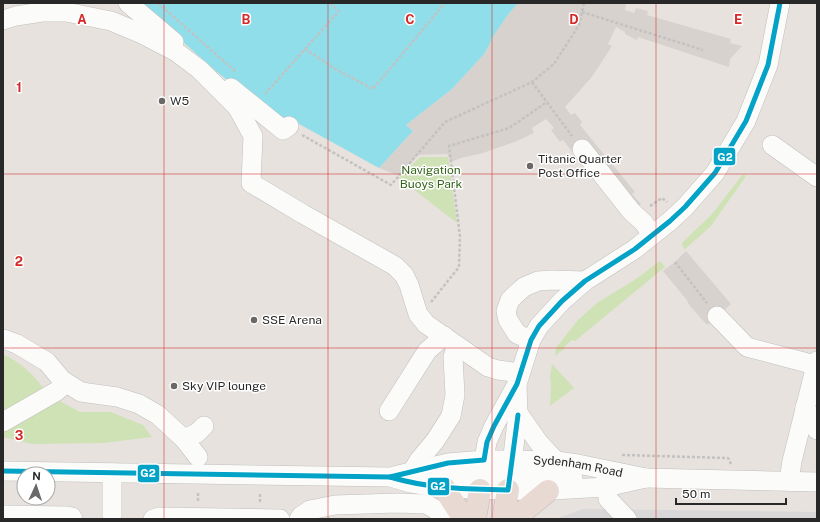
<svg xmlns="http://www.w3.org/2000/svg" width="820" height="522" font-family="'Public Sans',sans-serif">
<rect width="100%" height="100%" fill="#e7e2dd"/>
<!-- industrial -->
<path fill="#dad7d9" d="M583 509 817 512V519H556Z"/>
<!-- green -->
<g fill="#cee2b5">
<path d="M420 157H448L457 223 399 178Z"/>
<path d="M743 174 746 176 711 226 684 250 682 243 712 214Z"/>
<path d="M660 261 665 267 575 341 572 340 565 346V348L555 356 556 348 578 320 597 303 636 279Z"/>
<path d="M3 354C21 363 32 373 44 389L3 413Z"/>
<path d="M552 364 574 388 550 406 551 386 550 376Z"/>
<path d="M56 399 80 412H111L143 425 152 437 103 443 32 444 3 437V429Z"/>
</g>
<!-- plaza -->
<g fill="#d7d2cd">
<path d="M518 3H626L625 10 634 13 636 8 648 11 647 15 731 39 730 43 742 46 730 59 729 67 638 37 637 40 625 34V32L616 27 608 44 612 46 601 63 591 78 565 107 571 115 575 113 582 122 580 125 635 192 632 194 641 204 631 211 600 187 563 140 560 142 551 130 554 128 546 119 532 128 534 133 517 141 483 153 461 158 451 162 447 154 418 155 400 176 379 168 413 131 406 125 452 89 485 53 494 35 507 16Z"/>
<path d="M686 251 731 304 707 325 690 306 686 299 663 271 675 262Z"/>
</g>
<!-- water -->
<path fill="#90dee9" d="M139 3H518L507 16 494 35 485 53 452 89 406 125 413 131 379 168 290 119 284 126 217 72Z"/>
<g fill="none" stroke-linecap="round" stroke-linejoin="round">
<!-- minor casing -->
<g stroke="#c0bfbf" stroke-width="20">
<g id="minor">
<path d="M128 3 174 42"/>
<path d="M3 20 16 16 42 12H66L111 21 142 34 175 51 199 69 237 107 253 136 251 183 303 214 395 266 404 275 409 285 418 314 426 324 488 367 498 370 520 373"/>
<path d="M231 88 283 130 289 126"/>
<path d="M772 145 817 177"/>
<path d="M582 149 631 211 644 223 652 235"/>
<path d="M717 316 747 347 815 365"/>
<path d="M3 339 17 344 47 362 62 380 81 392 117 397 139 404 158 415 184 439 198 457"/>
<path d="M531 340 517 334 508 320 506 311 510 300 514 296 524 287 538 281 552 280 585 281"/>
<path d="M805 407 817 430"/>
<path d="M389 411 427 351 444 336"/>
<path d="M518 413 539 443 556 461"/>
<path d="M3 422 57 391 66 383"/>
<path d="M184 439 197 433 204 426"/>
<path d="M484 460 510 476 573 478"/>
<path d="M3 471 390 477 411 483 444 488 535 491 606 487 646 478"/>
<path d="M511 472 518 413 517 384"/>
<path d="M112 473V519"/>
<path d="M433 473 454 475H482L493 482"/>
<path d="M606 474 608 499 627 519"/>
<path id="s1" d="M394 476 448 463 484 460H512L556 461 578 464 646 478 817 482"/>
<path d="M411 479 412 472 419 460 435 441 451 416 455 395 453 357 457 346"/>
<path d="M789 481 792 461 817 361"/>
<path d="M480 490 484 460 487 442 494 426 517 384 531 340 539 326 562 301 585 281 635 249 670 221 685 207 715 173 746 121 768 65 780 3"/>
<path d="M3 515 67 516 72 517 73 519"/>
<path d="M153 519 160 517 280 519"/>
<path d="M299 519 301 516 310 510 335 505 397 503 426 504 435 509 446 519"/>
</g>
</g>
<!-- highway casing -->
<g stroke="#bfbdbc" stroke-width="23">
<g id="highway">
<path d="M444 488 464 519"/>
<path d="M475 519 480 490"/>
<path d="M503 519 508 490"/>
<path d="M514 519 548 491"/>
</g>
</g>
<!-- path -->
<g stroke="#c3c2c2" stroke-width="2.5" stroke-dasharray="3 2" stroke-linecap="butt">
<path d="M158 3 236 72"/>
<path d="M582 12 703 50"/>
<path d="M305 49 337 70 373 89 445 3"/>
<path d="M532 82 572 136"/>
<path d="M265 94 339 11 330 3"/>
<path d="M302 135 391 185 445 122 532 82 554 64 579 25 584 3"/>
<path d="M650 206 662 198 667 202"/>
<path d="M675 262 707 303"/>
<path d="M431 302 459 267 460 237 449 146 509 128 547 102"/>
<path d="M622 455 728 458 731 464"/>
<path d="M198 501V492"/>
<path d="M260 502V493"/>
</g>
<!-- minor -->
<use href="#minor" stroke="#fbfbfa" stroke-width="19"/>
<!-- highway -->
<use href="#highway" stroke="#e8d9d2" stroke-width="22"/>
<!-- bus-1 casing -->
<g stroke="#fff" stroke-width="8">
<g id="bus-1">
<path d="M3 471 390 477C430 489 467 489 508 490L518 415"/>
<path d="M390 477 448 463 484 460 487 442 494 426 517 384 531 340 539 326 562 301 585 281 635 249 670 221 685 207 715 173 746 121 768 65 780 3"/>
</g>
</g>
<!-- bus-1 -->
<use href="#bus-1" stroke="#02a3c6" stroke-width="5"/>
</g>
<!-- grid -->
<path fill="none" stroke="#d62828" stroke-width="1" stroke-opacity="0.55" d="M164 3V519M328 3V519M492 3V519M656 3V519M3 174H817M3 348H817"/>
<!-- markers -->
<g fill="#6b6967" stroke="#fff" stroke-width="1.5">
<circle cx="162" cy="101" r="4"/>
<circle cx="530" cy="166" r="4"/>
<circle cx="254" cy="320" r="4"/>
<circle cx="174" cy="386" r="4"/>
</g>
<g text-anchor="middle" stroke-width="3" stroke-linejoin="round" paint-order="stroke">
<!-- poi labels -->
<g font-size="12" fill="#282828" stroke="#fff" text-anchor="start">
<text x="170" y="105">W5</text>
<text x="538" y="163">Titanic Quarter<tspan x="538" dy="14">Post Office</tspan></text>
<text x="262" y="324">SSE Arena</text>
<text x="182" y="390">Sky VIP lounge</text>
</g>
<!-- park labels -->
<g font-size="12" fill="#326419" stroke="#fff">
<text x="431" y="174">Navigation<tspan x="431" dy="14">Buoys Park</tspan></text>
</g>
<!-- street labels -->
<g font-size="12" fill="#282828" stroke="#fff">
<text dy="4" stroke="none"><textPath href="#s1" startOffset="186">Sydenham Road</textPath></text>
</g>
</g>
<g font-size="13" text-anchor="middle" font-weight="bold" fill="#d62828" stroke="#fff" stroke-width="3" stroke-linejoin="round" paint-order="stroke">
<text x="82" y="24">A</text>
<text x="246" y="24">B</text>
<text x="410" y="24">C</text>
<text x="574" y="24">D</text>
<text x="738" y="24">E</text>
<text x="19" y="92">1</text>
<text x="19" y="266">2</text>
<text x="19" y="440">3</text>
</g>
<g stroke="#fff" stroke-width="1.5">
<rect x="713" y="147" width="23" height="19" rx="4" fill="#02a3c6"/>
<rect x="137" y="464" width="23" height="19" rx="4" fill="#02a3c6"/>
<rect x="427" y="477" width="23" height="19" rx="4" fill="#02a3c6"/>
</g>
<g font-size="11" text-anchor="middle" font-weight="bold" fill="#fff">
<text x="725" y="161">G2</text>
<text x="148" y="477">G2</text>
<text x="438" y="490">G2</text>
</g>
<!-- border -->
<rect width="820" height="522" fill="none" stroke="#282828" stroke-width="8"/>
<!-- north arrow -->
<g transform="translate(36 486) rotate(3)"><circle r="19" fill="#ffffff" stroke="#a9a9a9"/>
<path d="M0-3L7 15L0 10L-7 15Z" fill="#6b6967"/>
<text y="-6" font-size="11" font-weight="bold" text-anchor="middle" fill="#282828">N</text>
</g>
<!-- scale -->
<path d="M676 498v6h110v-6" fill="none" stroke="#282828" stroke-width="2"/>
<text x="682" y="498" font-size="12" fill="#282828" stroke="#ffffff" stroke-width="3" paint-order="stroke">50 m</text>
</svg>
